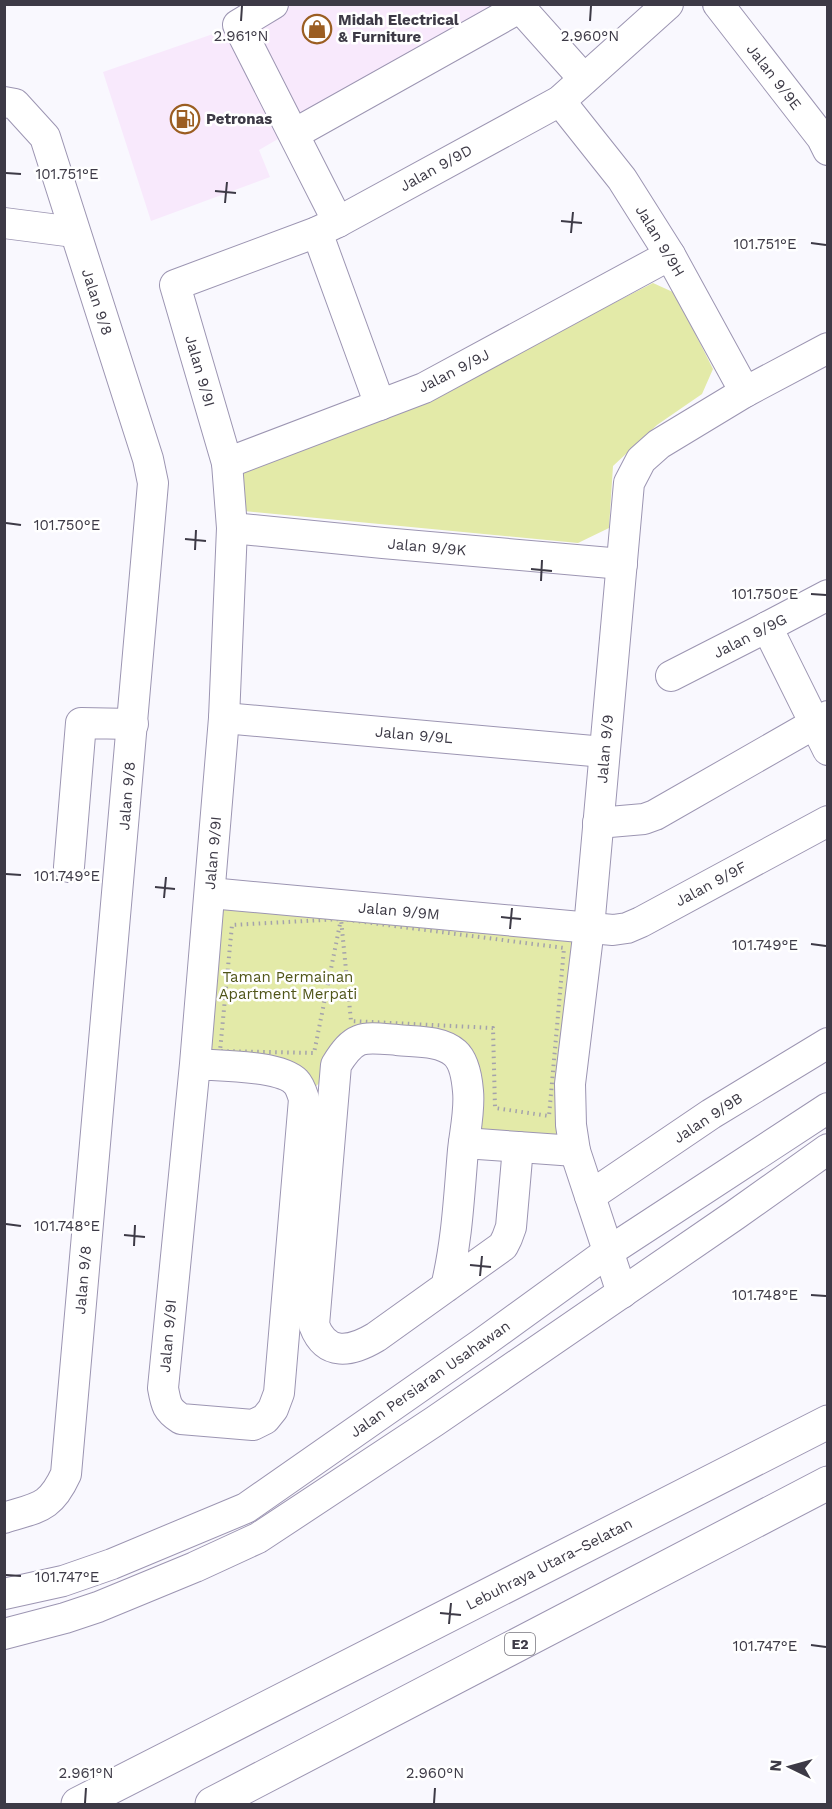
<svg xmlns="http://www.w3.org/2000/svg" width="832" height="1809" font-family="'Work Sans',sans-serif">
<rect width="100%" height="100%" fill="#f9f8fe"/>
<!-- commercial -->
<path fill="#f8e9fc" d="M282 5H515L297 128 259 150 270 177 151 221 103 72 213 34 246 26Z"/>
<!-- green -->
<g fill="#e3eaa8">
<path d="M653 283 675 293 713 369 702 394 657 425 613 466 609 528 578 543 244 511 239 475 414 405Z"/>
<path d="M210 893 589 928 575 1151 464 1143V1069L374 1038 336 1065 304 1099 298 1083 195 1064Z"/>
</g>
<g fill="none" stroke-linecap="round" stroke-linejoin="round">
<!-- minor casing -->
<g stroke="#9c95b2" stroke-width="32">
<g id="minor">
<path d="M273 4 238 25 338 222"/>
<path d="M517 4 584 79"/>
<path d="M718 4 822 138 828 150"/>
<path d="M560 101 622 179 670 255 745 392"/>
<path d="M4 102 15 104 45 137 148 459 153 483 66 1474C50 1509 38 1507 4 1518"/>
<path d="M294 134 519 8 523 4"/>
<path d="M4 223 74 232"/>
<path d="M317 232 380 405"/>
<path d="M227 463 424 388 670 255"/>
<path d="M232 528 383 543 622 564"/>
<path d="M767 627 828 750"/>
<path d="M671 676 767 627 828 595"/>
<path d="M224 718 604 752"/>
<path d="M598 823 644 819 655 815 828 716"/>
<path d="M69 867 81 723 133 724"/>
<path d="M210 893 613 930 627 928 641 922 828 821"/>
<path d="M195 1064C219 1066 280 1065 296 1082 300 1086 302 1093 304 1099L279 1393 273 1409 265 1419 253 1425 181 1419C167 1410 166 1405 163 1388L195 1064 224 718 232 528 227 463 175 285 317 232 338 222 560 101 668 4"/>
<path d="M464 1143 575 1151"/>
<path d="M590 1196 711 1114 828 1043"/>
<path d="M446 1287C457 1242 459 1196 463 1150 465 1131 470 1110 468 1091 467 1079 464 1061 455 1053 440 1040 415 1042 397 1040 363 1037 355 1034 336 1065L314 1325C326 1357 351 1352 376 1337L503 1246 507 1238 511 1227 518 1147"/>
<path d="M622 1293 575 1151 571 1125 570 1084 589 928 629 483 641 460 659 444 745 392 828 348"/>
<path d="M4 1594 63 1581 112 1564 246 1508 481 1344 608 1252 828 1108"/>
<path d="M4 1634 65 1618 98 1607 195 1567 258 1538 435 1421 735 1215 828 1149"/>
</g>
</g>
<!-- highway casing -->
<g stroke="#9c95b2" stroke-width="35">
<g id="highway">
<path d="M78 1804 828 1422"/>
<path d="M212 1804 828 1483"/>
</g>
</g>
<!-- path -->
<g stroke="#a4a2ab" stroke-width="4" stroke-dasharray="1.5 4.5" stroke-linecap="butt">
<path d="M341 919 564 948 549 1116 495 1108 493 1028 351 1021Z"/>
<path d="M341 919 314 1053 220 1051 232 925Z"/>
</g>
<!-- minor -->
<use href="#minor" stroke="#fff" stroke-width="30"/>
<!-- highway -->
<use href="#highway" stroke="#fff" stroke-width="33"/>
</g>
<!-- ticks -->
<path fill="none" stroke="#3d3a46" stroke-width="2" d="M241 21 242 6M590 21 591 6M6 173 21 174M215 191 236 193M225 203 227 182M561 221 582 223M571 233 573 212M811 243 826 245M6 523 21 525M185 539 206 541M195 550 196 530M531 569 552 571M541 581 542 560M811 594 826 595M6 874 21 875M155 887 175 889M164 898 166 877M501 917 521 919M510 929 512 908M811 944 826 946M6 1224 21 1226M124 1235 145 1237M134 1246 135 1225M470 1265 491 1267M480 1276 482 1256M811 1295 826 1296M6 1575 21 1576M440 1613 461 1615M449 1624 451 1603M811 1645 826 1647M85 1803 86 1788M434 1803 435 1788"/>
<!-- icons -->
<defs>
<g id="shop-ring" transform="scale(1.5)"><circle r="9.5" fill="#fff" stroke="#9b5e22" stroke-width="1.5"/><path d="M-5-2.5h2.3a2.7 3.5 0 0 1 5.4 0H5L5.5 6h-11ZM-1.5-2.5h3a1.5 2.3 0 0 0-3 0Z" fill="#9b5e22"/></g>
<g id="fuel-ring" transform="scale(1.5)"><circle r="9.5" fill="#fff" stroke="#9b5e22" stroke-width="1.5"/><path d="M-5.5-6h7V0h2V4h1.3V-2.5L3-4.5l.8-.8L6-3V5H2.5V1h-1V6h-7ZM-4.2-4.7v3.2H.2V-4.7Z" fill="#9b5e22"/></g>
</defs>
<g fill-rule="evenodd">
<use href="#shop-ring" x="317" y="29"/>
<use href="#fuel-ring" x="185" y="119"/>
</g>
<g text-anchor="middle" stroke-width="5" stroke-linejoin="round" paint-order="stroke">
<!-- shield labels -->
<rect fill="#fff" stroke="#77757e" stroke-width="1.5" x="505" y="1633" width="30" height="22" rx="4.5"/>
<g font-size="14" font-weight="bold" fill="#3d3a46">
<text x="520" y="1649">E2</text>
</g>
<!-- poi labels -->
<g font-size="15" font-weight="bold" fill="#3d3a46" stroke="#fff" text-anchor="start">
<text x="338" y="25">Midah Electrical<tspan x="338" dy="17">&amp; Furniture</tspan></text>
<text x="206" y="124">Petronas</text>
</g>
<!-- street labels -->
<g font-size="15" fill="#3d3a46" stroke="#fff">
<text transform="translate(774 77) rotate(52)" y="5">Jalan 9/9E</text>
<text transform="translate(436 168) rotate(-29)" y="5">Jalan 9/9D</text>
<text transform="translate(660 241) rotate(59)" y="5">Jalan 9/9H</text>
<text transform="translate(97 302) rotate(72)" y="5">Jalan 9/8</text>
<text transform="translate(200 371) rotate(74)" y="5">Jalan 9/9I</text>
<text transform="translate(454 371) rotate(-27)" y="5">Jalan 9/9J</text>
<text transform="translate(427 547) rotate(5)" y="5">Jalan 9/9K</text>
<text transform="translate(750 636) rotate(-27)" y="5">Jalan 9/9G</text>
<text transform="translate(414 735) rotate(5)" y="5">Jalan 9/9L</text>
<text transform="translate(605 749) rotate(-85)" y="5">Jalan 9/9</text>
<text transform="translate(127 796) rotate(-85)" y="5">Jalan 9/8</text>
<text transform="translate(213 853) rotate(-85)" y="5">Jalan 9/9I</text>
<text transform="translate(711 884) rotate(-28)" y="5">Jalan 9/9F</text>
<text transform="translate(399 911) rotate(5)" y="5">Jalan 9/9M</text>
<text transform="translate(708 1118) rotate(-33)" y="5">Jalan 9/9B</text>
<text transform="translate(83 1280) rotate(-85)" y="5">Jalan 9/8</text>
<text transform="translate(168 1336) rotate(-85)" y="5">Jalan 9/9I</text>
<text transform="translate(430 1379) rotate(-35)" y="5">Jalan Persiaran Usahawan</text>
<text transform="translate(549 1564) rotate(-27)" y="5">Lebuhraya Utara–Selatan</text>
</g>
<!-- park labels -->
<g font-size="15" fill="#505519" stroke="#fff">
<text x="288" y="982">Taman Permainan<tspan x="288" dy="17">Apartment Merpati</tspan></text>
</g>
</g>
<g font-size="15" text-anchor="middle" fill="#3d3a46" stroke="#fff" stroke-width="5" stroke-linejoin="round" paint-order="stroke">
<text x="241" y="41">2.961°N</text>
<text x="590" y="41">2.960°N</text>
<text x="67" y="179">101.751°E</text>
<text x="765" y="249">101.751°E</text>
<text x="67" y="530">101.750°E</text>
<text x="765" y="599">101.750°E</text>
<text x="67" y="881">101.749°E</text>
<text x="765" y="950">101.749°E</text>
<text x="67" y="1231">101.748°E</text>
<text x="765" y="1300">101.748°E</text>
<text x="67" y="1582">101.747°E</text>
<text x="765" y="1651">101.747°E</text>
<text x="86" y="1778">2.961°N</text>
<text x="435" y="1778">2.960°N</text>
</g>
<!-- border -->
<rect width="832" height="1809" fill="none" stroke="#3d3a46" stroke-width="12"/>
<!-- north arrow -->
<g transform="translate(790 1767) rotate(275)" stroke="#ffffff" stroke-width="4.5" paint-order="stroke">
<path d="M0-4.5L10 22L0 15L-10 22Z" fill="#3d3a46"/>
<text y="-9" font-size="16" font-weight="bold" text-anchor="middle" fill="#3d3a46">N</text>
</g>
</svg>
